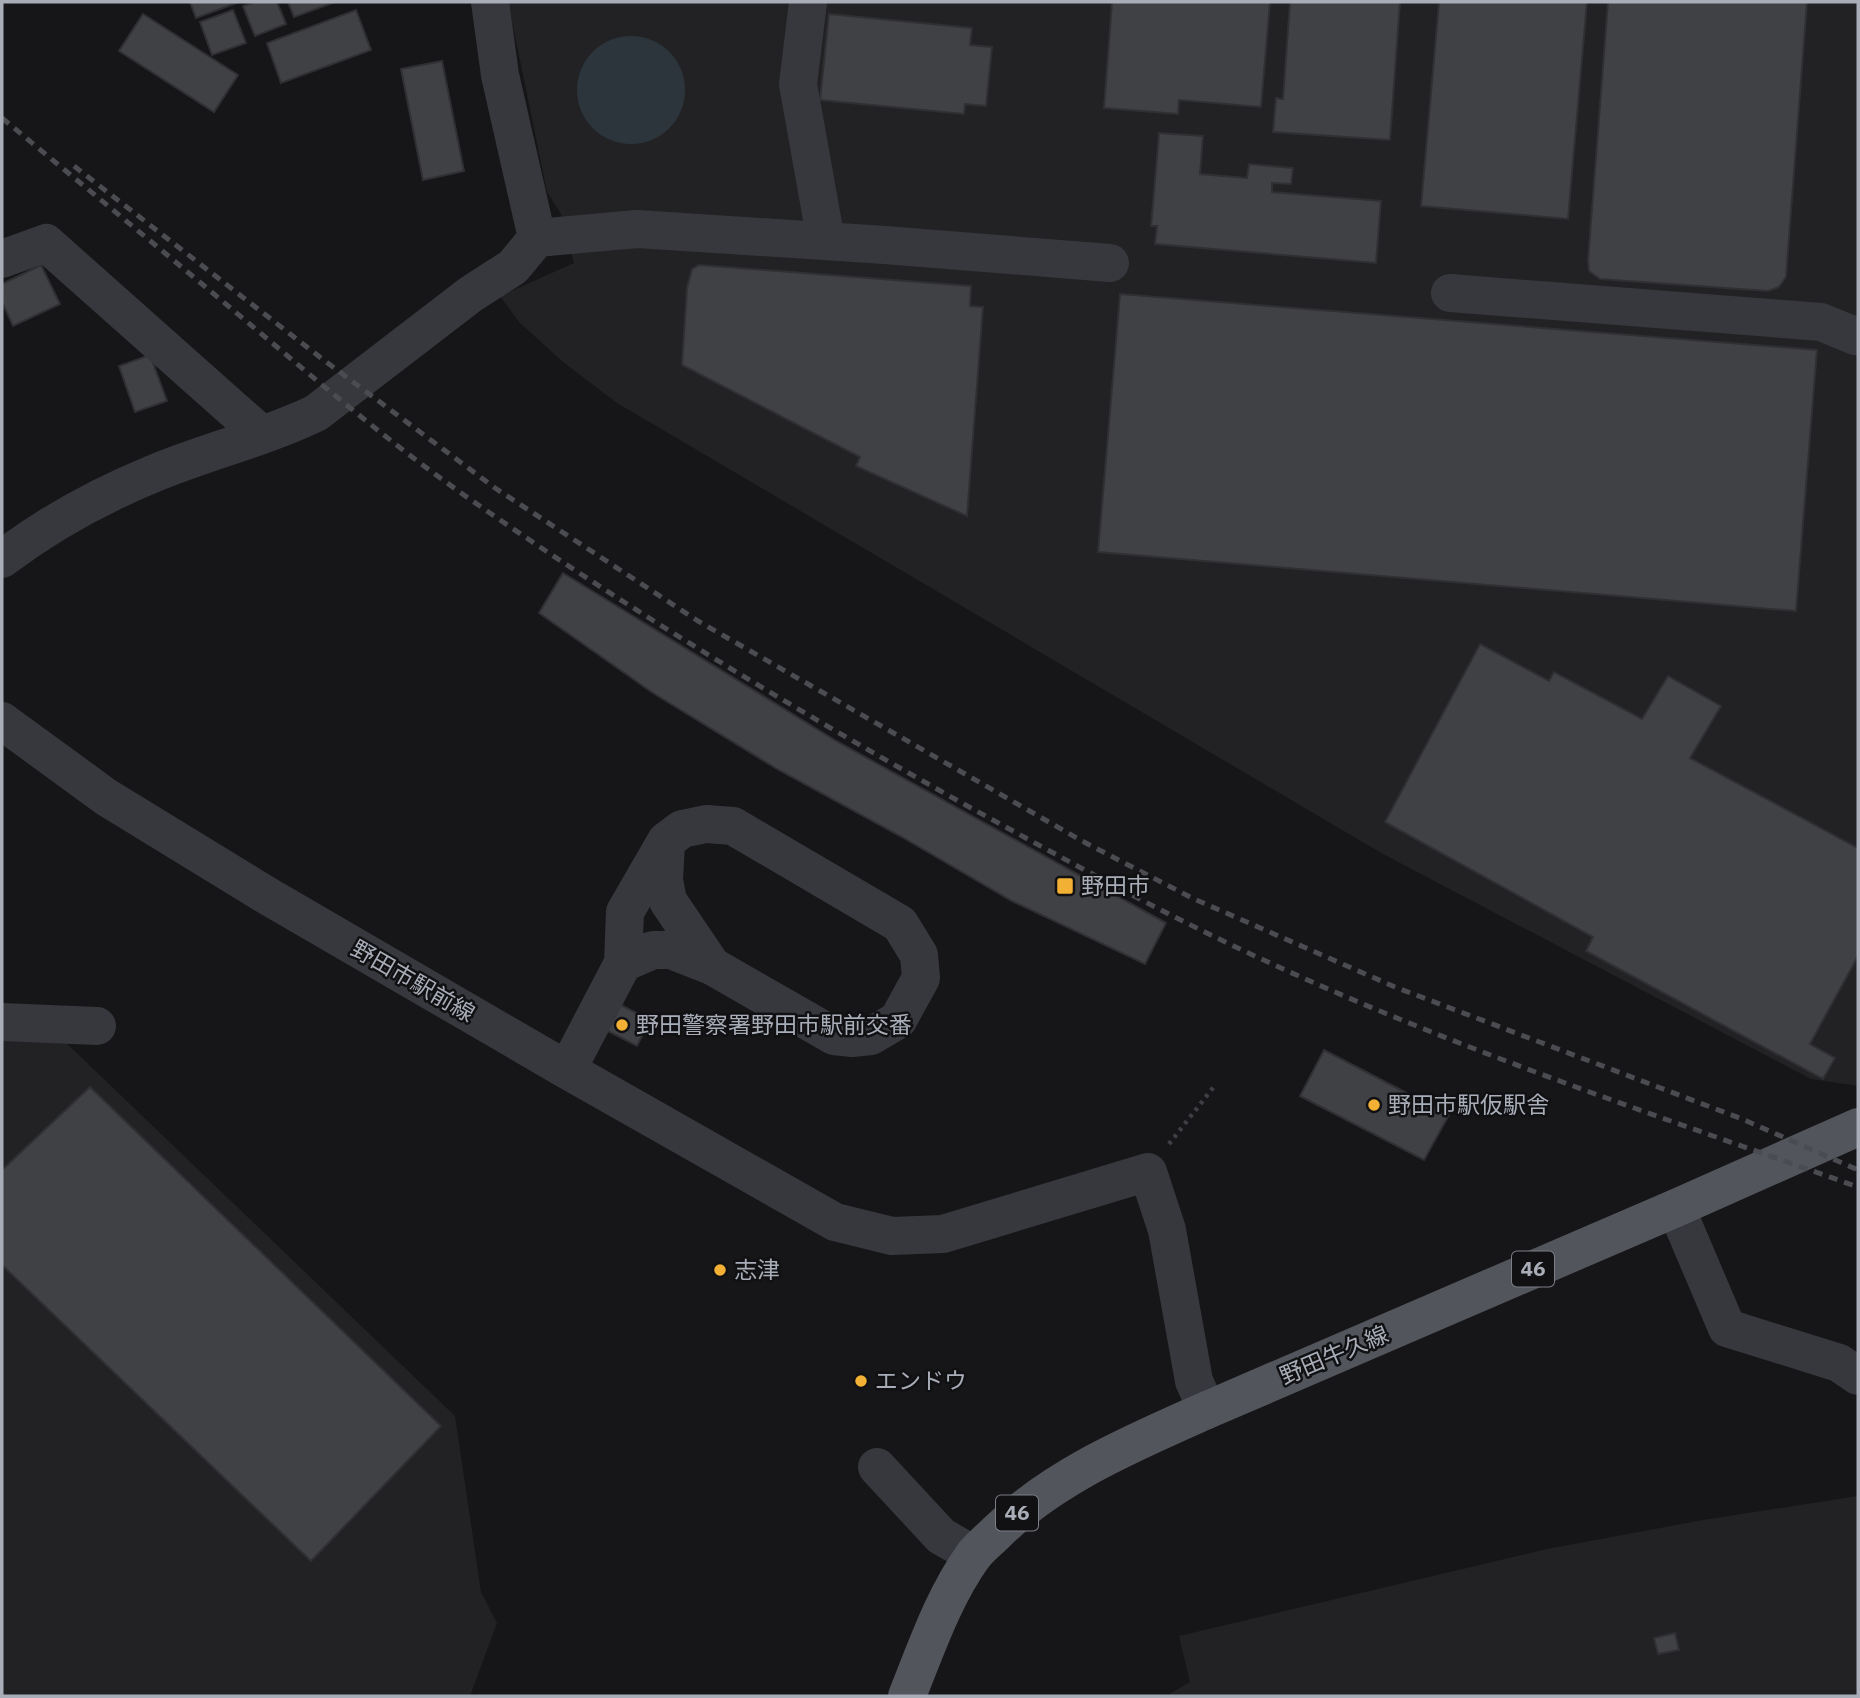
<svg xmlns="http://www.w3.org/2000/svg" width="1860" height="1698" font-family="'IBM Plex Sans','Noto Sans JP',sans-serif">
<rect width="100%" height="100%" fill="#161618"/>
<!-- built -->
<g fill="#222225">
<path d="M508 2H1858V1086L1811 1079 1383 854 617 403 563 362 519 322 500 296 574 263 561 214 547 192Z"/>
<path d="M2 1034 59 1036 455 1416 481 1592 497 1623 470 1696H2Z"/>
<path d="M1858 1496V1696H1166L1190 1682 1179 1636 1547 1549 1703 1520Z"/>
</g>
<!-- water -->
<circle fill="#2c353c" cx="631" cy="90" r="54"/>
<!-- building -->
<g fill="#404145" stroke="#303034" stroke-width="2">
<path d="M190 2H239L196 18Z"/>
<path d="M255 2H277L286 24 255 36 243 6Z"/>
<path d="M288 2H335L294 17Z"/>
<path d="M1112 2H1270L1261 107 1179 100 1178 114 1104 108Z"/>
<path d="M1290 2H1400L1390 140 1273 132 1276 98 1283 99Z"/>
<path d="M1439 2H1587L1568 219 1421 206Z"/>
<path d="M1608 2H1807L1786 277 1779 287 1768 291 1600 279 1589 271 1588 260Z"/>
<path d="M233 10 246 43 212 55 200 22Z"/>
<path d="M356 10 371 50 281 83 267 43Z"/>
<path d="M143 14 238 75 214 112 119 51Z"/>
<path d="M829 14 972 28 970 45 992 47 986 106 965 104 964 114 820 100Z"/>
<path d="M442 61 464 171 423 180 401 69Z"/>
<path d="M1159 133 1203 136 1200 174 1247 178 1249 164 1293 168 1291 184 1272 183V192L1381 201 1376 263 1155 244 1157 226H1151Z"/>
<path d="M41 265 60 304 13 326 2 302V284Z"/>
<path d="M699 265 971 286 970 306 983 307 967 516 856 466 860 457 682 365 687 288 692 269Z"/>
<path d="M1120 294 1817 350 1796 611 1098 552Z"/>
<path d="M150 355 167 401 135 412 119 366Z"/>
<path d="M563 573 838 742 1166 923 1145 964 1012 901 902 837 777 769 653 693 539 613Z"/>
<path d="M1480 644 1549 681 1554 672 1642 719 1668 676 1721 706 1690 758 1858 848V956L1810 1044 1835 1058 1823 1079 1586 951 1593 937 1385 822Z"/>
<path d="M615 1002 650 1020 637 1046 602 1028Z"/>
<path d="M1324 1050 1449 1115 1424 1160 1300 1096Z"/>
<path d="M90 1087 441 1426 311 1561 2 1265V1170Z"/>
<path d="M1675 1633 1679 1650 1658 1654 1654 1638Z"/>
</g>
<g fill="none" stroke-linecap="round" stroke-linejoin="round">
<!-- path -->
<path stroke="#3d3f44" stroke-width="4.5" stroke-dasharray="3.5 5" stroke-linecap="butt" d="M1169 1144 1216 1084"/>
<!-- minor -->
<g stroke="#37383d" stroke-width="38">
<path d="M490 2 500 75 537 238"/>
<path d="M808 2 798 84 826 241"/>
<path d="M2 259 46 243 261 434"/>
<path d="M1450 293 1821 322 1855 336 1858 334"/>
<path d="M2 559C48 524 101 495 155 473 208 451 264 438 316 413L471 294 513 267 537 238 637 229 885 245 1110 263"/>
<path d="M2 721 106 797 266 895 567 1070 835 1222 892 1236 943 1234 1148 1172 1167 1230 1194 1381 1207 1410"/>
<path d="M666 842 664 880 668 901 712 966"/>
<path d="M2 1022 97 1026"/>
<path d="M567 1070 623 963 625 912 666 841 682 829 706 824 733 826 900 924 919 955 921 978 898 1020 871 1036 852 1038 834 1036 712 966 671 950H653L623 963"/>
<path d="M1676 1208 1727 1328 1839 1363 1858 1376"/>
<path d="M877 1467 941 1536 974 1555"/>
</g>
<!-- major -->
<path stroke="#53555c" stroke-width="38" d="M907 1696C926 1649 943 1598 973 1556 979 1548 988 1541 996 1533 1054 1476 1133 1443 1207 1410L1676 1208 1858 1127"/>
<!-- rail -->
<g stroke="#4a4c52" stroke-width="5" stroke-dasharray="9 7" stroke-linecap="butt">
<path d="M2 118C85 187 169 256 252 326 321 384 390 443 464 495 624 607 792 708 962 803 1064 859 1165 915 1270 963 1461 1051 1661 1117 1858 1187"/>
<path d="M74 166 321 358 495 488 698 621 1082 841 1192 898 1395 987 1742 1119 1858 1170"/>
</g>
</g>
<!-- markers -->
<g fill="#f2b134" stroke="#111113" stroke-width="2.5">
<rect x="1056" y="877" width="18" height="18" rx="3.5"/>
<circle cx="622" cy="1025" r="7"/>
<circle cx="1374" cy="1105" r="7"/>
<circle cx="720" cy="1270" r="7"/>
<circle cx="861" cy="1381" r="7"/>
</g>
<g text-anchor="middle" stroke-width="5" stroke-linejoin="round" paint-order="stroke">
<!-- shield labels -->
<g fill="#111113" stroke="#7b7e86" stroke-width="2">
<rect x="1512" y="1251.5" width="42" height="35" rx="5"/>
<rect x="996" y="1495.5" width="42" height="35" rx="5"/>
</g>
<g font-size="21" font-weight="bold" fill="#a8adb8">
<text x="1533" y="1276">46</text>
<text x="1017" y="1520">46</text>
</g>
<!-- poi labels -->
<g font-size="23" fill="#a8adb8" stroke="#111113" text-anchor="start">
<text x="1081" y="894">野田市</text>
<text x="636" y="1033">野田警察署野田市駅前交番</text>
<text x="1388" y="1113">野田市駅仮駅舎</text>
<text x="734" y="1278">志津</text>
<text x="875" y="1389">エンドウ</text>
</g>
<!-- street labels -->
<g font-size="23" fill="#a8adb8" stroke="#111113">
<text transform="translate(413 981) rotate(30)" y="8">野田市駅前線</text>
<text transform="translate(1334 1355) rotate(-23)" y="8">野田牛久線</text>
</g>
</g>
<!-- border -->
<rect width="1860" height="1698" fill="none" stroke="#a8adb8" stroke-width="7"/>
</svg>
